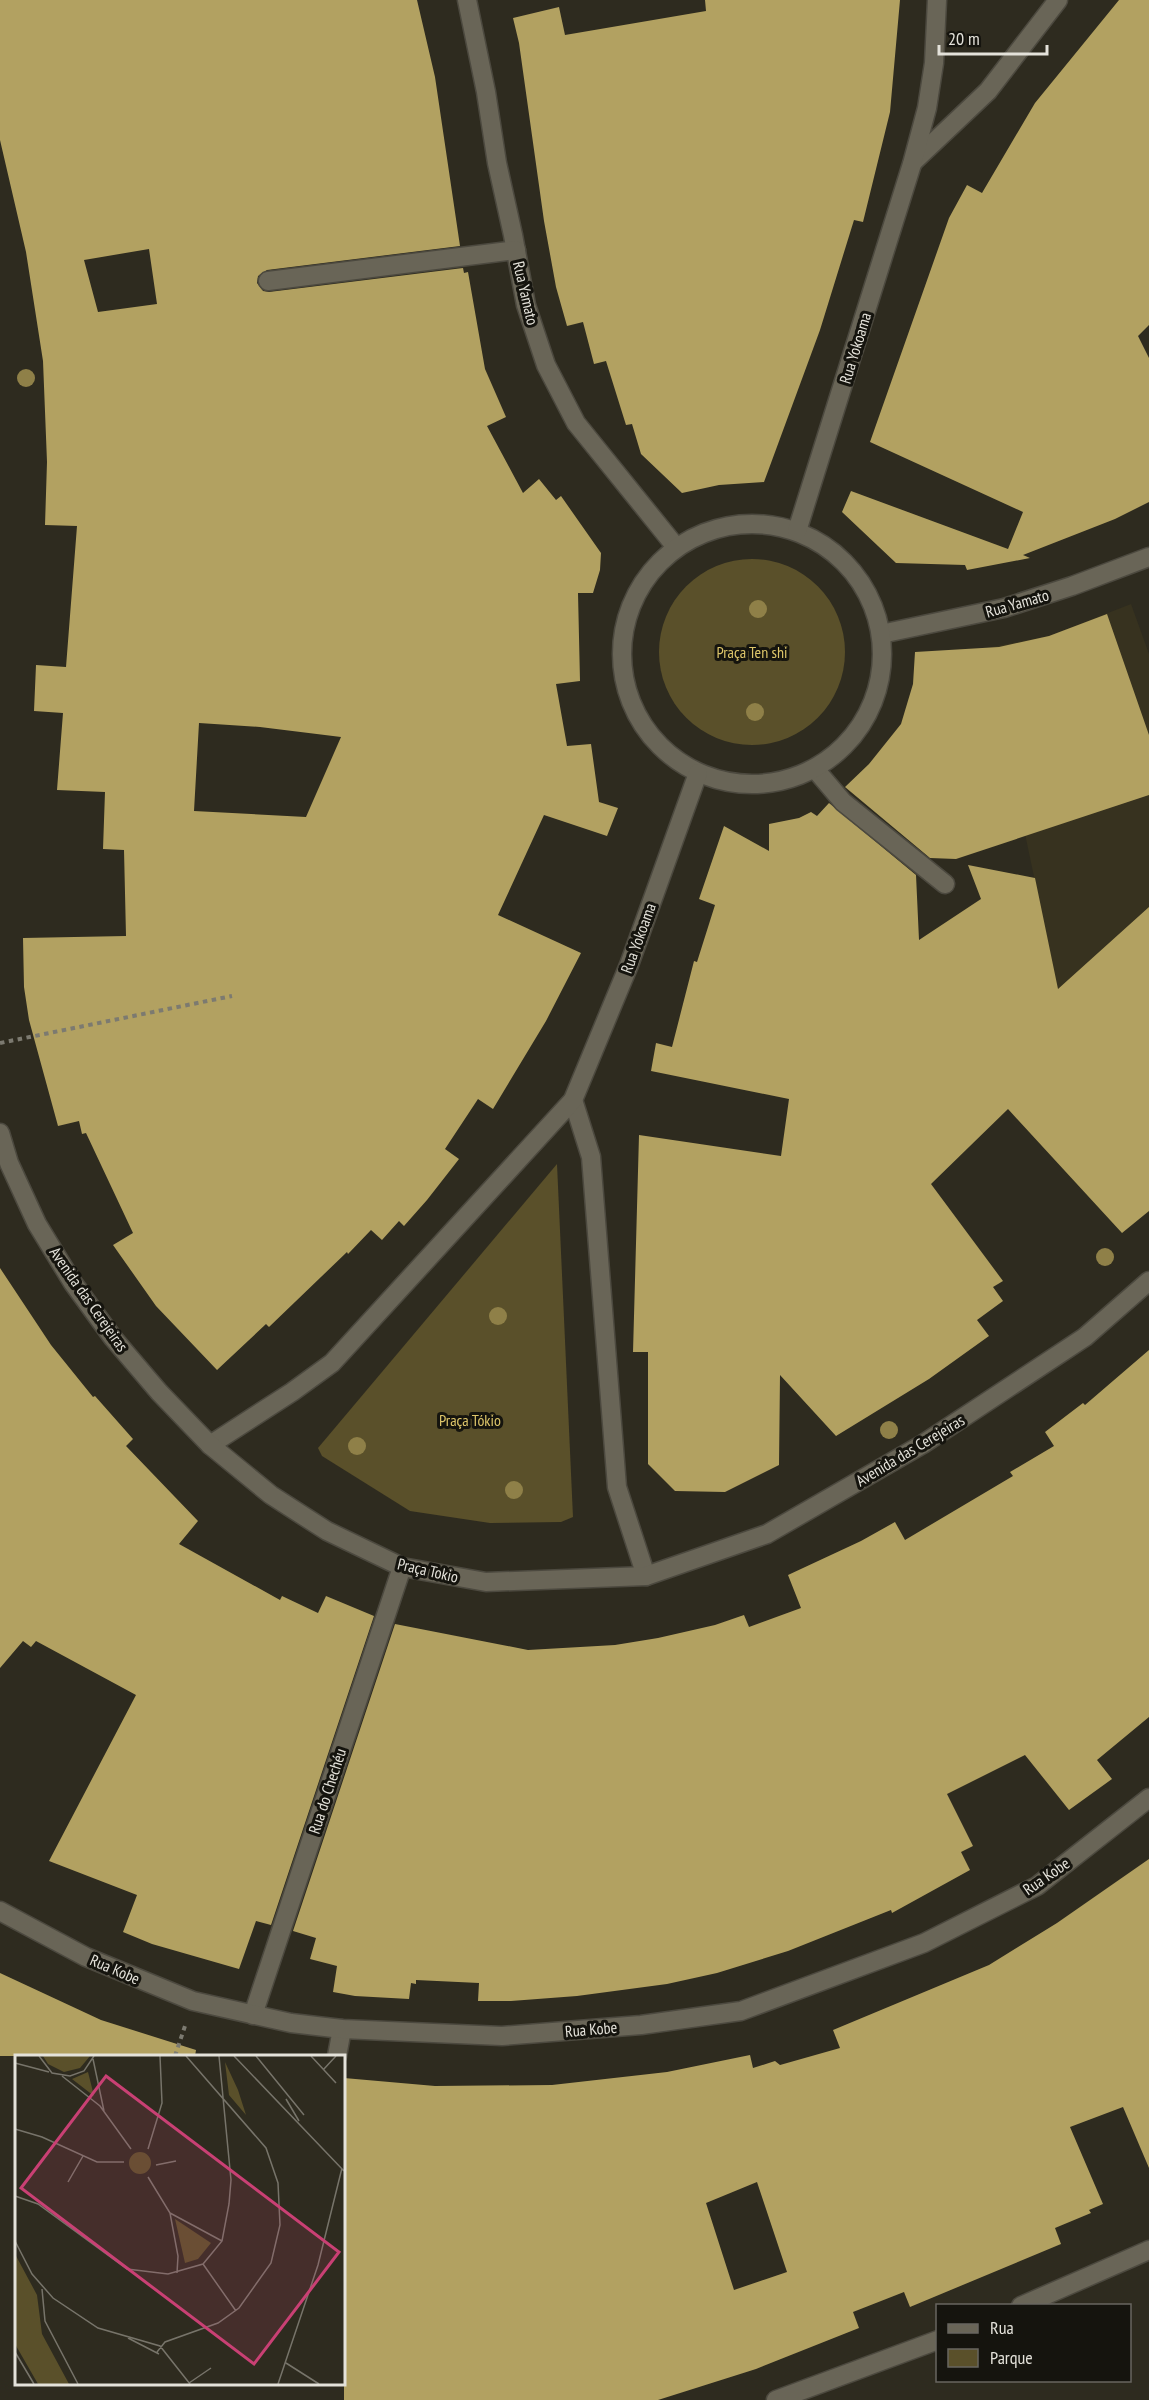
<svg xmlns="http://www.w3.org/2000/svg" width="1149" height="2400" font-family="'PT Sans Narrow',sans-serif">
<rect width="100%" height="100%" fill="#2e2b1f"/>
<!-- built -->
<path fill="#37321f" d="M1131 604 1149 654V1178L1006 1020 1054 972 986 648 1049 636Z"/>
<!-- green -->
<g fill="#5a502a">
<circle cx="752" cy="652" r="93"/>
<path d="M557 1164 573 1517 561 1522 490 1523 410 1511 322 1456 318 1448Z"/>
</g>
<!-- building -->
<g fill="#b2a161" fill-rule="evenodd">
<path d="M0 0H417L435 77 460 246 267 270 258 276 257 283 263 291 269 292 463 268 464 273 468 272 485 369 506 417 487 426 523 493 539 479 556 500 561 496 601 553 600 570 593 593H578L580 681 556 684 567 746 591 744 599 802 618 808 607 836 544 815 498 915 581 953 546 1021 493 1109 478 1099 445 1149 459 1159 427 1200 404 1226 399 1221 382 1240 371 1230 348 1254 347 1252 269 1327 266 1324 217 1370 156 1306 113 1245 133 1233 86 1133 82 1134 79 1121 58 1126 29 1020 24 987 23 938 126 936 124 850 103 849 105 792 57 790 63 713 34 711 36 665 66 667 77 526 45 525 47 462 43 361 26 252 0 140ZM149 249 157 304 98 312 84 260ZM199 723 260 727 341 737 306 817 194 811Z"/>
<path d="M705 0H900L890 112 863 222 854 220 820 330 764 482 719 485 682 493 641 454 632 424 626 425 606 361 594 364 583 322 567 326 556 287 544 221 519 43 513 18 559 7 565 35 706 11Z"/>
<path d="M1119 0H1149V325L1138 336 1149 358V502L1115 519 1023 555 1030 558 967 570 965 565 896 563 842 512 851 491 1008 549 1023 512 870 442 949 218 967 185 982 193 1035 103Z"/>
<path d="M1107 614 1149 735V795L956 859 930 858 845 787 869 764 901 724 913 684 915 652 999 647 1049 636Z"/>
<path d="M829 803 916 875 919 940 981 899 968 865 1035 878 1058 989 1149 907V1211L1122 1233 1008 1109 931 1184 1003 1281 993 1287 1003 1301 977 1320 989 1336 929 1379 836 1436 780 1375 779 1465 725 1492 675 1491 648 1464V1352H633L639 1135 781 1156 789 1099 651 1071 656 1043 672 1047 694 961 697 962 715 905 699 899 724 826 769 851V824L799 818 811 812 817 816Z"/>
<path d="M0 1268 51 1345 93 1397 95 1396 133 1439 126 1446 198 1521 179 1544 280 1600 282 1596 318 1613 326 1596 374 1616 271 1925 256 1921 239 1969 152 1944 123 1932 137 1895 49 1861 136 1695 36 1641 31 1647 23 1641 0 1668Z"/>
<path d="M1149 1350V1717L1097 1760 1112 1779 1069 1810 1025 1755 947 1794 973 1846 961 1852 970 1870 892 1913 891 1910 788 1951 717 1973 667 1984 577 1996 511 2001H478L479 1983 416 1980V1984L411 1983 409 1999 355 1996 333 1992 337 1966 310 1959 316 1938 293 1931 395 1624 528 1650 615 1645 658 1638 715 1625 744 1615 749 1627 801 1608 788 1575 861 1541 895 1522 905 1540 1013 1476 1010 1472 1054 1446 1045 1432 1083 1403 1085 1405Z"/>
<path d="M1149 1859V2168L1123 2107 1070 2127 1103 2204 1089 2210 1091 2213 1055 2228 1061 2244 910 2307 904 2292 853 2312 859 2328 756 2369 658 2400H344V2078L435 2086 552 2085 667 2072 750 2055 753 2068 775 2061 780 2065 840 2048 833 2030 989 1965 1057 1923ZM757 2182 787 2272 734 2290 706 2203Z"/>
<path d="M0 1973 101 2020 196 2050 195 2056H0Z"/>
</g>
<g fill="none" stroke-linecap="round" stroke-linejoin="round">
<!-- minor casing -->
<g stroke="#4c493f" stroke-width="21">
<g id="minor">
<path d="M467 0 486 92 497 163 513 235 526 305 546 365 576 423 676 547"/>
<path d="M268 281 516 250"/>
<path d="M881 634 1004 608 1072 586 1149 557"/>
<path d="M815 769 843 802 945 884"/>
<path d="M253 2015 402 1567"/>
<path d="M337 2056 342 2029"/>
</g>
</g>
<!-- tertiary casing -->
<g stroke="#4c493f" stroke-width="21">
<g id="tertiary">
<path d="M913 162 988 91 1058 0"/>
<circle cx="752" cy="654" r="130"/>
<path d="M797 531 912 164 927 108 934 63 937 0"/>
<path d="M573 1100 591 1157 617 1487 646 1576"/>
<path d="M210 1445 292 1392 332 1363 573 1100 629 965 698 773"/>
<path d="M0 1911 86 1957 193 2001 291 2023 342 2029 502 2036 641 2025 741 2011 924 1943 1037 1886 1149 1798"/>
</g>
</g>
<!-- secondary casing -->
<g stroke="#4c493f" stroke-width="21">
<g id="secondary">
<path d="M0 1133 9 1163 37 1224 73 1283 113 1338 159 1392 210 1445 271 1495 327 1531 402 1567 486 1582 646 1576 767 1534 923 1444 1085 1337 1149 1281"/>
<path d="M1021 2306 1149 2250"/>
<path d="M776 2400 938 2340"/>
</g>
</g>
<!-- path -->
<g stroke="#7c7a70" stroke-width="4" stroke-dasharray="4.5 4.5" stroke-linecap="butt">
<path d="M0 1043 232 996"/>
<path d="M175 2056 185 2026"/>
</g>
<!-- minor -->
<use href="#minor" stroke="#696557" stroke-width="18"/>
<!-- tertiary -->
<use href="#tertiary" stroke="#696557" stroke-width="18"/>
<!-- secondary -->
<use href="#secondary" stroke="#696557" stroke-width="18"/>
</g>
<!-- trees -->
<g fill="#8f8048">
<circle cx="26" cy="378" r="9"/>
<circle cx="758" cy="609" r="9"/>
<circle cx="755" cy="712" r="9"/>
<circle cx="1105" cy="1257" r="9"/>
<circle cx="498" cy="1316" r="9"/>
<circle cx="889" cy="1430" r="9"/>
<circle cx="357" cy="1446" r="9"/>
<circle cx="514" cy="1490" r="9"/>
</g>
<g text-anchor="middle" stroke-width="6" stroke-linejoin="round" paint-order="stroke">
<!-- street labels -->
<g font-size="16" fill="#e4e2da" stroke="#15140e">
<text transform="translate(526 293) rotate(77)" y="6">Rua Yamato</text>
<text transform="translate(855 348) rotate(-73)" y="6">Rua Yokoama</text>
<text transform="translate(1017 603) rotate(-16)" y="6">Rua Yamato</text>
<text transform="translate(638 938) rotate(-70)" y="6">Rua Yokoama</text>
<text transform="translate(89 1299) rotate(55)" y="6">Avenida das Cerejeiras</text>
<text transform="translate(910 1450) rotate(-31)" y="6">Avenida das Cerejeiras</text>
<text transform="translate(428 1570) rotate(13)" y="6">Praça Tokio</text>
<text transform="translate(327 1791) rotate(-72)" y="6">Rua do Chechéu</text>
<text transform="translate(1046 1876) rotate(-35)" y="6">Rua Kobe</text>
<text transform="translate(115 1969) rotate(23)" y="6">Rua Kobe</text>
<text transform="translate(591 2029) rotate(-5)" y="6">Rua Kobe</text>
</g>
<!-- park labels -->
<g font-size="16" fill="#dec66a" stroke="#15140e">
<text x="752" y="658">Praça Ten shi</text>
<text x="470" y="1426">Praça Tókio</text>
</g>
</g>
<!-- overview -->
<g transform="translate(15 2055)">
<rect width="330" height="330" fill="#2e2b1f"/>
<path d="M28 1H75L65 13 49 17 33 9ZM210 7 223 35 231 60 214 40ZM73 17 79 41 57 24ZM114 108a11 11 0 1 1 22 0a11 11 0 1 1-22 0ZM160 164 196 188 183 204 170 208ZM0 199 22 240 27 279 54 329H23L0 289Z" fill="#5a502a"/>
<path fill="none" stroke="#77746a" stroke-width="1.5" d="M24 1 37 18 55 21 69 16 79 1M219 1 329 116M241 1 289 60M296 1 321 28M78 4 89 56M0 8 34 17M308 15 321 1M47 21 85 51 116 94M271 44 284 66M0 74 27 82 82 107H109M133 94 147 48 145 1M141 110 161 106M133 122 155 158 163 201 162 218M53 127 68 101M0 141 23 149 112 214 153 219 188 209 207 186 214 149 216 125 204 1M155 158 207 186M0 186 17 219 38 243 83 273 145 291 175 329M188 209 221 256M27 234 30 266 63 329M113 283 144 299M0 297 19 329M142 297 150 287 203 268 224 253 256 208 265 170 263 128 251 93 171 1M271 308 304 329M174 328 196 313M263 329 303 210 327 113"/>
<path fill="#c94074" fill-opacity="0.15" stroke="#c94074" stroke-width="3" d="M91 21 324 197 239 309 6 133Z"/>
<rect width="330" height="330" fill="none" stroke="#e4e2da" stroke-width="3"/>
</g>
<!-- legend -->
<rect x="936" y="2304" width="195" height="78" fill="#15140e" stroke="#686660" stroke-width="1.5"/>
<rect x="948" y="2324" width="30" height="9" fill="#696557" stroke="#686660" stroke-width="1.5"/>
<text x="990" y="2334" font-size="18" fill="#e4e2da">Rua</text>
<rect x="948" y="2349" width="30" height="18" fill="#5a502a" stroke="#686660" stroke-width="1.5"/>
<text x="990" y="2364" font-size="18" fill="#e4e2da">Parque</text>
<!-- scale -->
<path d="M939 45v9h108v-9" fill="none" stroke="#e4e2da" stroke-width="3"/>
<text x="948" y="45" font-size="18" fill="#e4e2da" stroke="#15140e" stroke-width="4.5" paint-order="stroke">20 m</text>
</svg>
